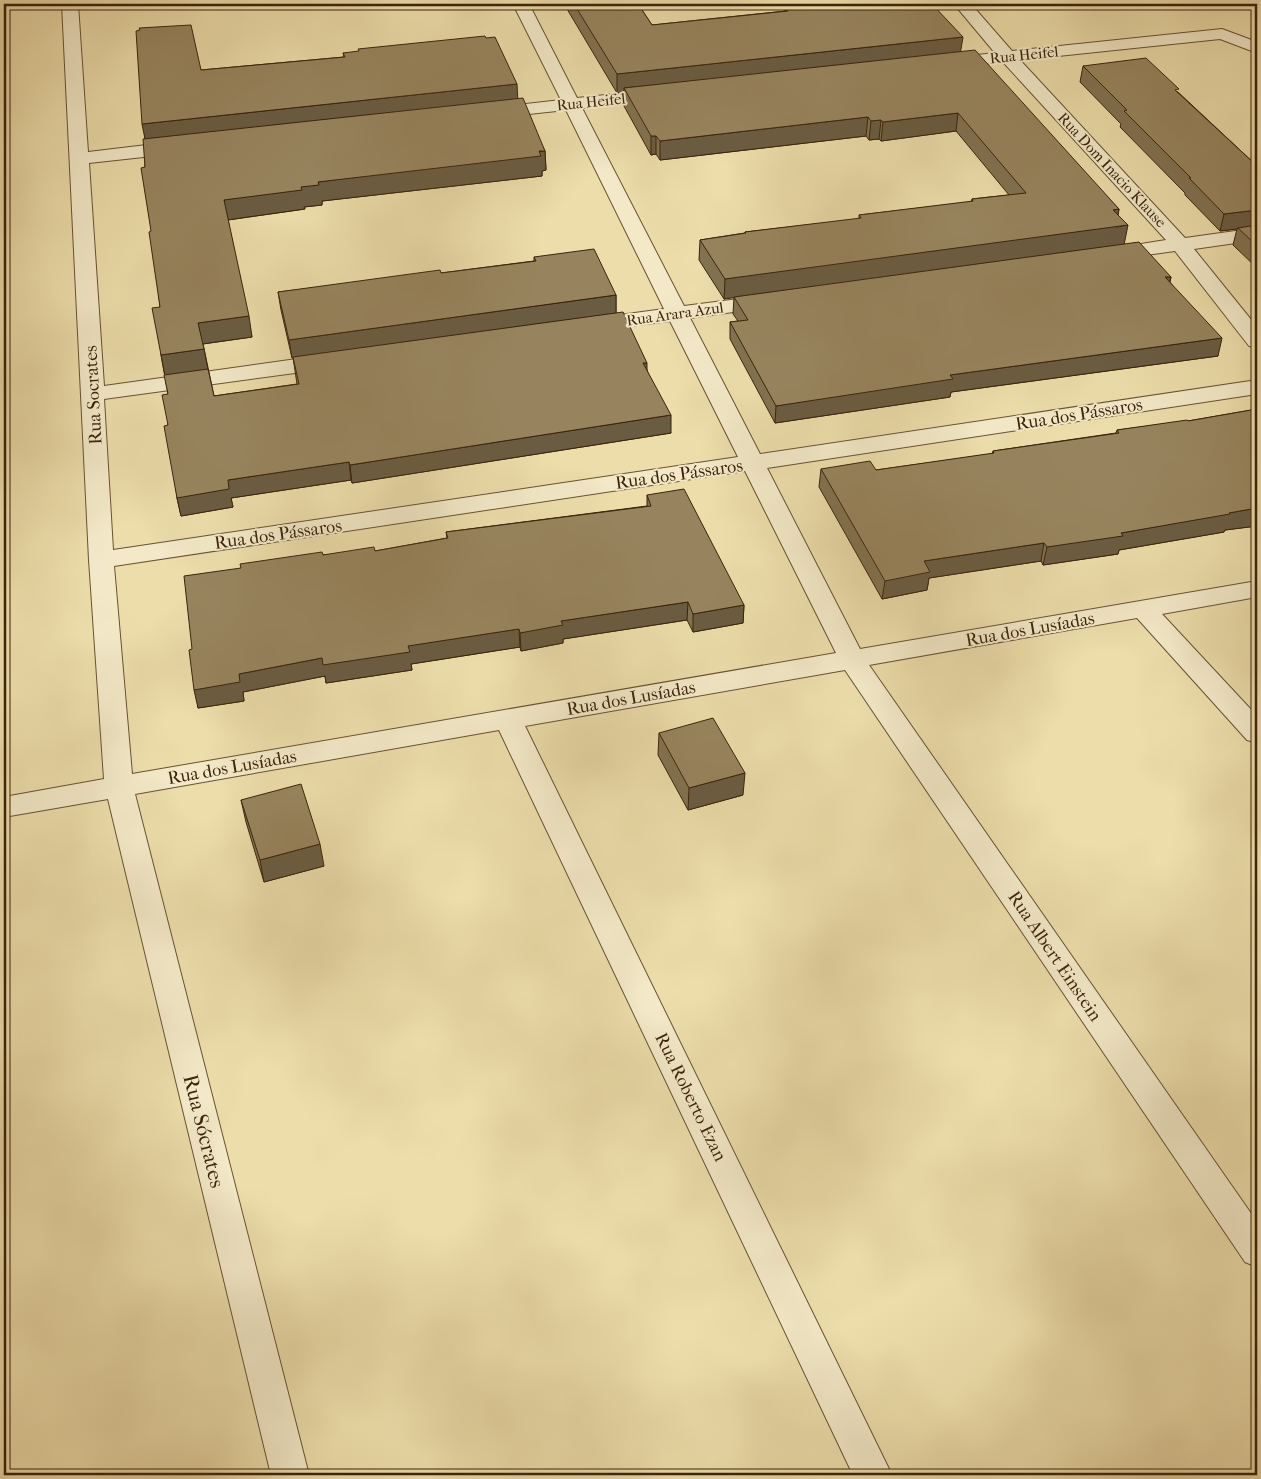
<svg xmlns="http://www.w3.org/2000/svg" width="1261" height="1479" font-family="'IM FELL French Canon',serif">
<rect width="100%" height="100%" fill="#ecddaa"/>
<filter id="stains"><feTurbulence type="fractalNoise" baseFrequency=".004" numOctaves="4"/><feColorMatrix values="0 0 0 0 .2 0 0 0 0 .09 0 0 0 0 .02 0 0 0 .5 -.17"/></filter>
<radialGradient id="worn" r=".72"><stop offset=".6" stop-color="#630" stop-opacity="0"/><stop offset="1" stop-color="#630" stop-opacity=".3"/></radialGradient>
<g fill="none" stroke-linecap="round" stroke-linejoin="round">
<!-- minor casing -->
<g stroke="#675233" stroke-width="2">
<g id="minor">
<path d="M62 4H78L88 152 180 141 187 143 189 147 187 151 180 153 89 163 104 386 332 354 340 356 343 361 340 366 332 368 104 399 113 550 738 457 670 321 590 331 583 329 579 325 583 321 590 319 664 309 566 110 491 118 485 117 482 113 485 109 491 108 561 100 513 4H529L577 98 662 89 668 90 671 94 668 98 662 99 582 108 684 306 770 295 777 297 780 301 777 305 770 307 690 318 760 454 1257 380V394L767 468 860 649 1257 581V597L1162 614 1257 716V743L1247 740 1137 618 869 665 1257 1222V1267L1245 1262 845 670 525 726 892 1475H853L499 730 135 794 309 1475H271L108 799 4 817V797L104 779 89 560ZM745 471 836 653 132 774 114 566Z"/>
<path d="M954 4H971L1012 51 1222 29 1257 42V53L1220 39 1020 60 1185 238 1257 228V240L1194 249 1257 327V347L1249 346 1175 251 1110 260 1103 258 1100 254 1103 250 1166 240 1003 62 946 68 940 67 937 63 940 59 995 53Z"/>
</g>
</g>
<!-- minor -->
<use href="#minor" fill="#f3e9c8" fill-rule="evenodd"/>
</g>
<!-- wall -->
<g fill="#827251" stroke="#3b230b">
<path d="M567 4H638L652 25 785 11V7H786L784 4H932L961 52 1119 209 1118 215 1124 244 1171 277 1170 282 1218 356 951 392 950 397 775 423 730 339V322L738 321 733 314 734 297 724 299 699 260 700 240 745 233V232L859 219V215L971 202 972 199 1009 195 956 131 881 141 879 139 869 140 866 136 660 160 656 154 651 155 624 106V92L617 93 567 9Z"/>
<path d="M140 30 201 70 344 57 343 53 518 99 545 151 546 170 542 171V176L322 201V205L304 207 305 209 228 220 252 337 203 344 214 396 297 384 293 358H292L281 310 278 292 441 273 534 261V257L616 295V313L647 370 671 433 352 483 351 480 231 498 233 507 181 516 177 498 168 425V394L161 355 160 307 145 167V139Z"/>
<path d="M1083 66 1178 92 1256 165H1257V268L1233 245 1237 229 1220 231 1185 195V193L1120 127 1121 124 1080 82Z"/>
<path d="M1257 409V526L1225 530 1224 532 1119 550 1118 554 1043 565 1041 561 929 578 927 590 882 599 819 487 821 469 876 470 992 454 993 451 1116 433 1117 430 1188 421Z"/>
<path d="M647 495 744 605 743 623 693 632 687 620 563 639V643L521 651 520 647 411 664 412 670 326 683 325 676 243 692 244 701 198 708 192 649 323 555 375 551 447 538 446 532 647 506Z"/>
<path d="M659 733 743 795 688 810 658 755Z"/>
<path d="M241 800 324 866 264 882 246 822Z"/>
</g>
<!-- shaded-wall -->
<g fill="#6a5c42" stroke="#3b230b">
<path d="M963 37 960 55 624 88V92L617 93V74Z"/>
<path d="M517 84 518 103 146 144 142 124Z"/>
<path d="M958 113 956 131 881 141 883 122Z"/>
<path d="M868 117 866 136 660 160V141Z"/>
<path d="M881 120 879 139 869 140 871 121Z"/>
<path d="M651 136H656V154L651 155Z"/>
<path d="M545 151 546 170 542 171V176L322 201V205L304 207 305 209 227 220 224 200 301 187 318 182Z"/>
<path d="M1119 209 1116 227 1128 225 1124 245 724 299 725 279Z"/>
<path d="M1257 210V227L1238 228 1237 229 1220 231 1224 214Z"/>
<path d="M1165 277H1171L1167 293Z"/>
<path d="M616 295V314L292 358 289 340Z"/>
<path d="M249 316 252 337 202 344 198 323Z"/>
<path d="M1222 338 1218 356 951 392 950 397 775 423 776 406 950 375Z"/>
<path d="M204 349 208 370 165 376 161 355Z"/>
<path d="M643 363H647V380Z"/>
<path d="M671 415V433L352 483 350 465Z"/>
<path d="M349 462 351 480 231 498 233 507 181 516 177 498 228 480Z"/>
<path d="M1257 508V526L1225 530 1224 532 1119 550 1118 554 1043 565 1047 547 1229 513Z"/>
<path d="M1044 543 1041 561 929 578 927 590 882 599 885 581 924 561Z"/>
<path d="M688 602 687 620 563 639V643L521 651 520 633 561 621Z"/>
<path d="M744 605 743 623 693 632V614Z"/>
<path d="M519 629 520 647 411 664 412 670 326 683 325 676 243 692 244 701 198 708 194 690 239 674 322 658Z"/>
<path d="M745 773 743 795 688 810 689 788Z"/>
<path d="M320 844 324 866 264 882 260 860Z"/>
</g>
<!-- building -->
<g fill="#97845e" stroke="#3b230b">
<path d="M574 4H638L652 25 788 11 785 7 800 5 799 4H932L963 37 617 74Z"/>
<path d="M191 25 201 70 345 57 343 53 359 51 358 49 485 36 486 38 495 37 517 84 142 124 136 31 140 30 139 28Z"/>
<path d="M975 50 1119 209 1113 210 1128 225 725 279 700 240 746 233 745 232 861 218 859 215 973 201 972 199 1026 193 958 113 883 122 881 120 871 121 868 117 660 141 656 136H651L624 88Z"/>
<path d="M1146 58 1179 89 1175 90 1256 165H1257V210L1224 214 1189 178H1191L1124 111 1127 110 1083 66Z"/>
<path d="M523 98 545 151H539L541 156 318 182 319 185 301 187 302 190 224 200 249 316 198 323 204 349 161 355 152 308 160 307 149 232 151 231 141 168 145 167 143 139Z"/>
<path d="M1257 225V246L1238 228Z"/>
<path d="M1139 242 1171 277H1165L1222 338 950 375 953 379 776 406 730 322 748 320 734 297Z"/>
<path d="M594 249 616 295 289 340 278 292 440 270 441 273 536 261 534 257Z"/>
<path d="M623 312 647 363H643L671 415 350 465 349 462 228 480 229 489 177 498 164 426 168 425 162 395 168 394 164 375 208 369 214 396 299 384 293 357Z"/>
<path d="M1257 409V508L1229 513 1230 514 1121 533 1123 536 1047 547 1044 543 924 561 930 572 885 581 821 469 870 461 876 470 994 453 993 451 1119 433 1117 430 1187 420 1188 421Z"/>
<path d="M684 489 744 605 693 614 688 602 561 621 563 625 520 633 519 629 408 646 410 652 323 665 322 658 239 674 240 682 194 690 189 650 192 649 184 576 241 568 240 564 322 552 323 555 374 547 375 551 448 538 446 532 651 506 647 495Z"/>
<path d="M713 718 745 773 689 788 659 733Z"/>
<path d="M301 784 320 844 260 860 241 800Z"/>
</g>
<g text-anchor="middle" stroke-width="4" stroke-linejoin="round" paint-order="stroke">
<!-- far-street labels -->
<g font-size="15" fill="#3b230b" stroke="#f3e9c8">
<text transform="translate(1024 55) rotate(-6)" y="5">Rua Heifel</text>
<text transform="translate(591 102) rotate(-6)" y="5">Rua Heifel</text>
<text transform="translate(1112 170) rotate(47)" y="5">Rua Dom Inacio Klause</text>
<text transform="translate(675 314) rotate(-8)" y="5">Rua Arara Azul</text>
</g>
<!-- street labels -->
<g font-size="18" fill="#3b230b" stroke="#f3e9c8">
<text transform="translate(93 395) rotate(-93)" y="6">Rua Socrates</text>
<text transform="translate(1079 414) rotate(-9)" y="6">Rua dos Pássaros</text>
<text transform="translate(679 474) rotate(-8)" y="6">Rua dos Pássaros</text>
<text transform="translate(278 534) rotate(-8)" y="6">Rua dos Pássaros</text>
<text transform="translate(1030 629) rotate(-10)" y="6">Rua dos Lusíadas</text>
<text transform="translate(631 698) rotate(-10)" y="6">Rua dos Lusíadas</text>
<text transform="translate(232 767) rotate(-10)" y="6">Rua dos Lusíadas</text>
<text transform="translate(1055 956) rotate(56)" y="6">Rua Albert Einstein</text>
<text transform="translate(691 1097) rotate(64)" y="6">Rua Roberto Ezan</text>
</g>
<!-- near-street labels -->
<g font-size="21" fill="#3b230b" stroke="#f3e9c8">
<text transform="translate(204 1131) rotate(76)" y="7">Rua Sócrates</text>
</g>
</g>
<!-- margin -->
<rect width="1261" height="1479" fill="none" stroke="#ecddaa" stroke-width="20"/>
<rect x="5" y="5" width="1251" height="1469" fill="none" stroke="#3b230b" stroke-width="2.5"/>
<rect x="10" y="10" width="1241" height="1459" fill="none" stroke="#3b230b"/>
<rect width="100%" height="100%" filter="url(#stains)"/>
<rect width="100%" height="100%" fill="url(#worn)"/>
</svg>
